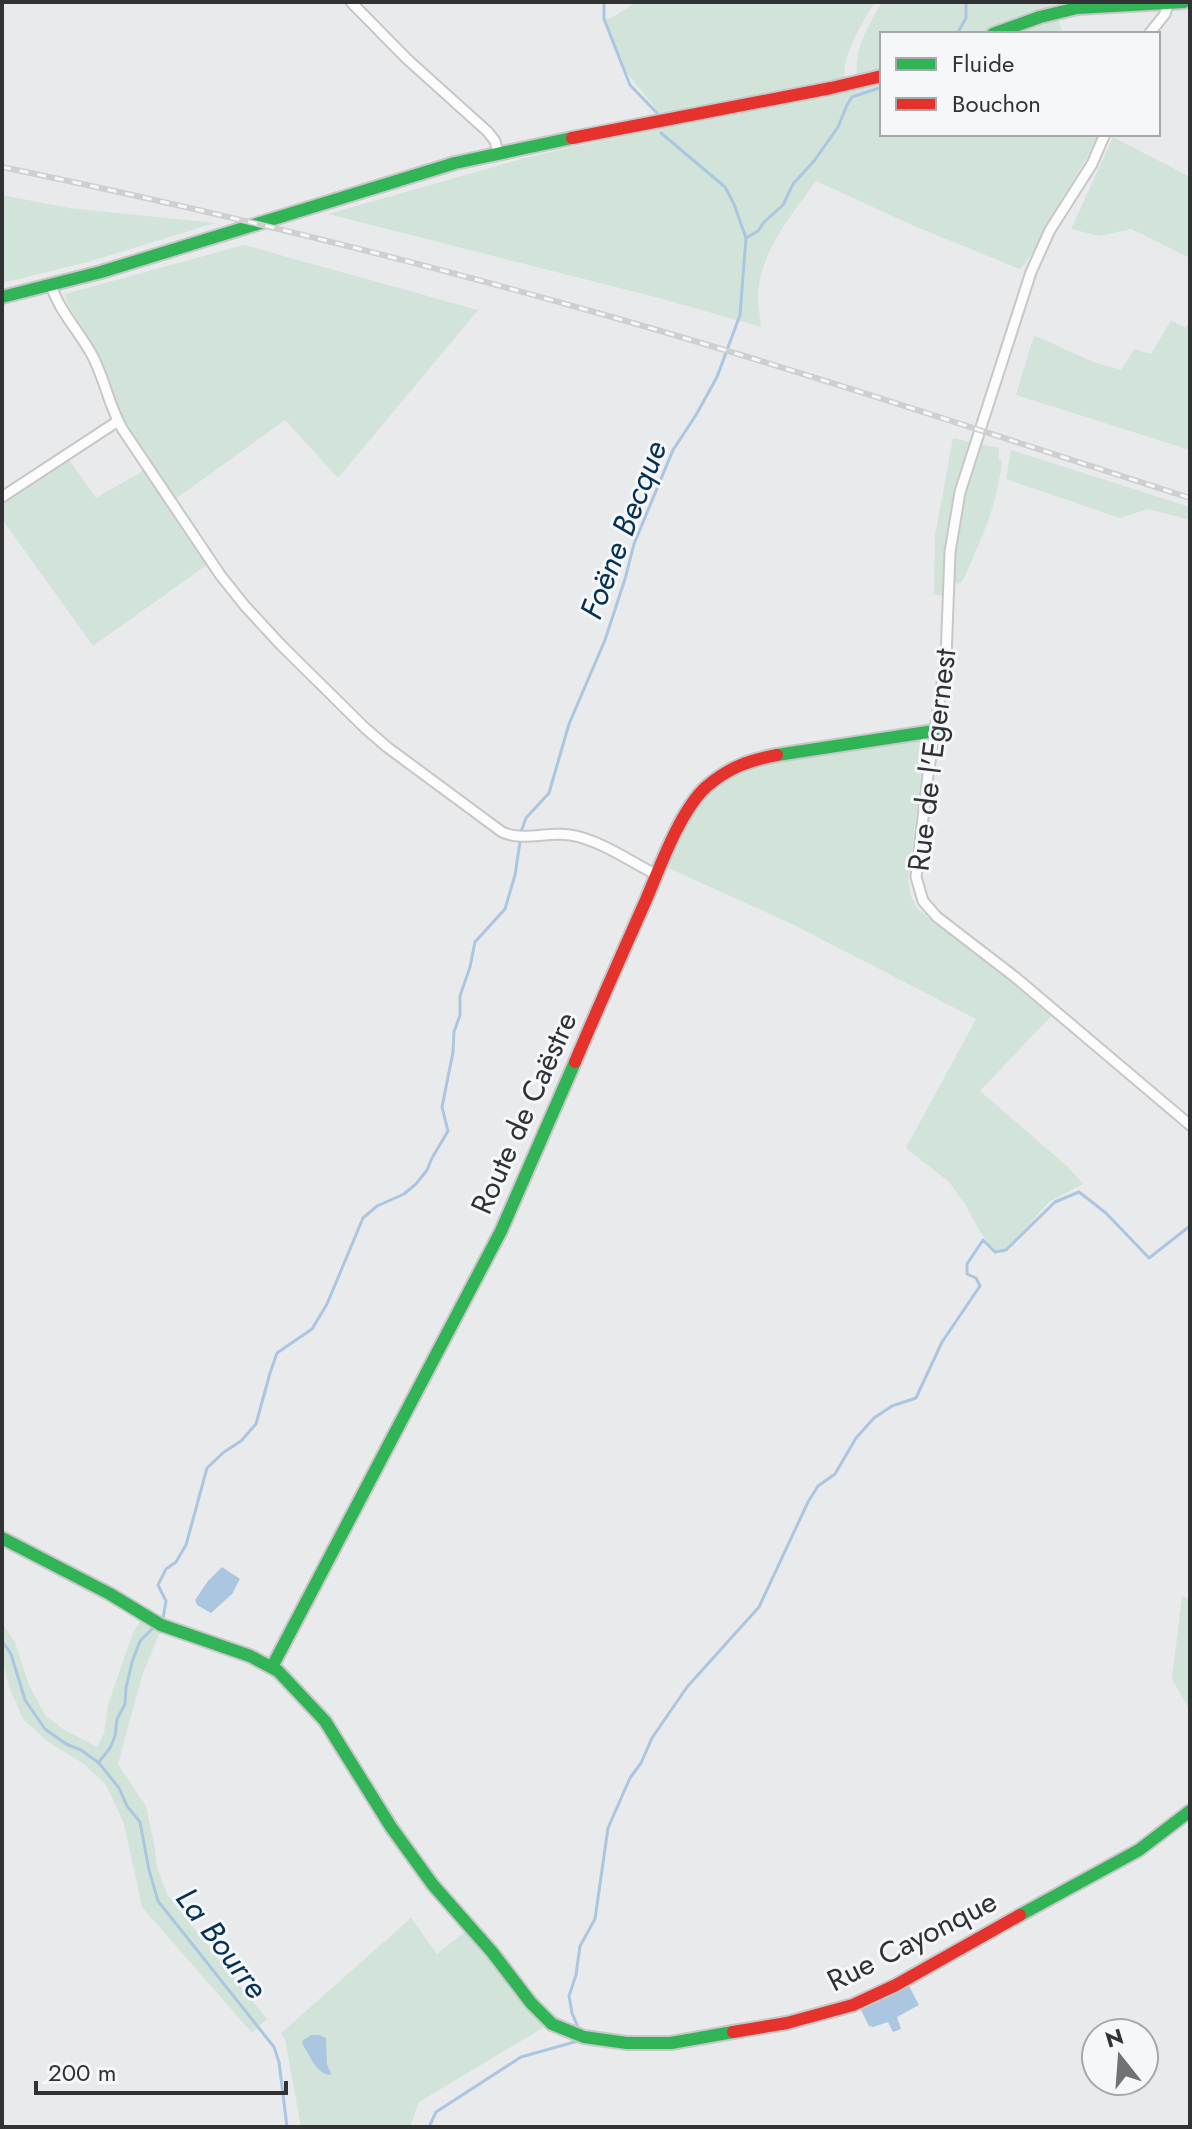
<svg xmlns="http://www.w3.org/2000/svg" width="1192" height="2129" font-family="Jost,sans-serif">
<rect width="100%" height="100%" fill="#e9eaeb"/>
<!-- green -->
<g fill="#d2e4d9">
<path d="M637 2H875C864 19 848 47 845 66 844 75 846 83 848 92L882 83V134H1099C1086 163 1068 188 1052 216 1042 235 1035 253 1020 269L914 226 816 181C790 217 761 250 758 295 758 305 760 317 761 327L659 298 328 214 525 158 669 125 626 72 604 19 613 17Z"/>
<path d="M882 2H1075L1054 5 1063 34H882V71L857 77C854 48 868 27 882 2Z"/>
<path d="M1113 137 1190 177V258L1131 229 1100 236 1071 229Z"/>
<path d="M2 195 69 208 215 223 88 262 2 283Z"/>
<path d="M244 245 478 310 338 478 285 420 174 500 122 418 103 366 91 342 67 303 65 294Z"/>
<path d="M1190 319V450L1016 395 1034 335 1093 362 1121 370 1134 349 1151 354 1171 320 1186 328Z"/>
<path d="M953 438 969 442 959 479 951 518 943 595H934L935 536Z"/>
<path d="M980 444 999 448 998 459 1002 460C998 505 980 542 962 582L957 584 952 579C952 533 966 487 980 444Z"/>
<path d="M1011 450 1190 507V520L1148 509 1120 518 1006 479Z"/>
<path d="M68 458 96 498 146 469 208 564 93 646 2 519V502Z"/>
<path d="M920 738 925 746 908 881 911 896 917 908 930 919 998 968 1054 1013 980 1091 1067 1166 1083 1184 1049 1202 1006 1250 995 1252 979 1230 965 1204 949 1182 906 1148 976 1019 792 924 666 867 696 807 703 797 719 782 749 765Z"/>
<path d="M1182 1596 1190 1600V1711L1172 1679Z"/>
<path d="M142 1618 161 1629 142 1676 118 1764 146 1806 155 1849 157 1868 168 1896 267 2019 252 2033 142 1907 124 1824 106 1785 84 1764 47 1741 23 1719 11 1692 2 1661V1623L15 1642 29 1685 45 1715 63 1729 97 1747 104 1733 108 1705 124 1658 134 1631Z"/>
<path d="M411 1918 437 1954 468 1929 546 2026 419 2102 410 2127H301L285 2039 281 2033Z"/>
</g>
<!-- water -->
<g fill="#abc6e0">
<path d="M222 1567 240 1579 232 1594 211 1613 197 1605 195 1600 208 1581Z"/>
<path d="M909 1986 919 2005 897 2017 901 2029 893 2032 888 2022 873 2027 869 2026 861 2010Z"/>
<path d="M311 2035H319L326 2038 327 2065 331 2073 330 2075C316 2073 310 2056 303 2045L302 2041Z"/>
</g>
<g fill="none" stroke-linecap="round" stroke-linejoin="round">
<!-- stream -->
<g stroke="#abc6e0" stroke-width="3">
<path d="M604 2V19L630 85 657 113"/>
<path d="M957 34 966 18V2"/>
<path d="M746 238 758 231 764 222 783 205 793 184 814 161 838 127 847 105 852 97 882 87"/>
<path d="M521 832 526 818 549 793 569 724 605 640 625 579 634 544 673 450 696 415 717 377 740 315 746 238 734 204 725 187 661 133"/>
<path d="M163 1618 166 1601 158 1585 166 1569 176 1562 186 1545 207 1468 224 1452 241 1441 256 1424 270 1373 277 1353 312 1329 327 1304 363 1218 377 1206 404 1194 416 1184 427 1170 432 1158 448 1131 442 1107 453 1052 454 1032 460 1015V996L470 967 475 942 505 909 515 875 520 842"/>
<path d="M2 1641 11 1654 25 1700 45 1729 66 1744 81 1750 99 1763 119 1788 127 1806 140 1822 149 1870 158 1901 274 2047 279 2062 287 2127"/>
<path d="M99 1762 110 1748 115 1736 117 1719 125 1704 126 1688 132 1662 140 1641 156 1625"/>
<path d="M580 2032 572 2013 569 1996 576 1975 580 1946 595 1919 608 1828 630 1778 641 1763 652 1738 687 1687 759 1607 808 1502 818 1486 835 1474 856 1438 874 1418 892 1406 916 1398 942 1342 980 1286 976 1278 967 1274V1264L983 1240 995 1252 1006 1250 1055 1202 1079 1192 1106 1213 1149 1258 1190 1226"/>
<path d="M429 2127 436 2112 521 2057 578 2041"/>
</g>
<!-- street casing -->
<g stroke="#c7c7c8" stroke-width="13">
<g id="street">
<path d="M351 2 407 59 488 132 495 141 498 153"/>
<path d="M1149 34 1165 14 1168 5"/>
<path d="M1105 134 1092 164 1050 230 1031 272 960 492 950 552 946 658 928 775 916 877 923 901 937 917 1015 977 1190 1125"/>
<path d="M51 285C59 311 79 331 92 355 105 379 109 407 123 430L221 576 245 606 281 645 365 728 387 747 502 832C524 842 547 831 570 835 598 839 630 861 655 874"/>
<path d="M2 497 118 421"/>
</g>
</g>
<!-- fast casing -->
<g stroke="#c7c7c8" stroke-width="16">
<g id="fast">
<path d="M993 34 1040 17 1077 8 1184 2"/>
<path d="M2 297 101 272 455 163 572 138"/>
<path d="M777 755 934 731"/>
<path d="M2 1538 110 1594 161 1625 250 1656 278 1671 325 1721 391 1827 433 1885 492 1952 531 2003 552 2024 584 2037 627 2043H671L733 2032"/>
<path d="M272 1667 501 1231 575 1062"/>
<path d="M1020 1915 1139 1850 1190 1811"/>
</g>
</g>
<!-- jam casing -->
<g stroke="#c7c7c8" stroke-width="16">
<g id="jam">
<path d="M572 138 831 88 882 76"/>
<path d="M575 1062C598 1008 622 954 646 900 660 867 680 811 706 787 728 768 749 760 777 755"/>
<path d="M733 2032 787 2023 853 2005 896 1985 1020 1915"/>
</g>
</g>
<!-- street -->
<use href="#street" stroke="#fcfcfc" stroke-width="9"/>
<!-- fast -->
<use href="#fast" stroke="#30b455" stroke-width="12"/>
<!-- jam -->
<use href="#jam" stroke="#e5322d" stroke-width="12"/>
<!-- rail casing -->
<g stroke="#cfcfd0" stroke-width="6">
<path id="rail" d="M2 167C196 207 389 254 580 308 785 365 987 433 1190 498"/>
</g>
<!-- rail -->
<use href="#rail" stroke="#f5f7fa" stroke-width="3" stroke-dasharray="9" stroke-linecap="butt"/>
</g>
<g text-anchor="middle" stroke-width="6" stroke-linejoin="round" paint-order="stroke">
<!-- street labels -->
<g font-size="30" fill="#313233" stroke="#f5f7fa">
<text transform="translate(932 760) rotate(-83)" y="10">Rue de l'Egernest</text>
<text transform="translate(524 1113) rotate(-66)" y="10">Route de Caëstre</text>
<text transform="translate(912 1941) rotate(-27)" y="10">Rue Cayonque</text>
</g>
<!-- water labels -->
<g font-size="32" font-style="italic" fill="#043154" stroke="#f5f7fa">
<text transform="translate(623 530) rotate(-69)" y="11">Foëne Becque</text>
<text transform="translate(222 1943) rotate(53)" y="11">La Bourre</text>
</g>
</g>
<!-- border -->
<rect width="1192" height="2129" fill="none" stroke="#313233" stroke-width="8"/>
<!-- legend -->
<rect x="880" y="32" width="280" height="104" fill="#f5f7fa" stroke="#a7a8aa" stroke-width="2"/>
<rect x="896" y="58" width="40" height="12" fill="#30b455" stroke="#a7a8aa" stroke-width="2"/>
<text x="952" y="72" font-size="24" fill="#313233">Fluide</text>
<rect x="896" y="98" width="40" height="12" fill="#e5322d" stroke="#a7a8aa" stroke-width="2"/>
<text x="952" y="112" font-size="24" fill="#313233">Bouchon</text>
<!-- north arrow -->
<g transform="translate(1120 2057) rotate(343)"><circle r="38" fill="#f5f7fa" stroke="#a7a8aa" stroke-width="2"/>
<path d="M0-6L14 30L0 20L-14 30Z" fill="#717273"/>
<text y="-12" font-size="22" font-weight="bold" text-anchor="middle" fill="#313233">N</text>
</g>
<!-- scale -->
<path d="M36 2081v12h250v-12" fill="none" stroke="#313233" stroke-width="4"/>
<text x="48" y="2081" font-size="24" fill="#313233" stroke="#f5f7fa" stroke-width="6" paint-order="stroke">200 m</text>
</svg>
